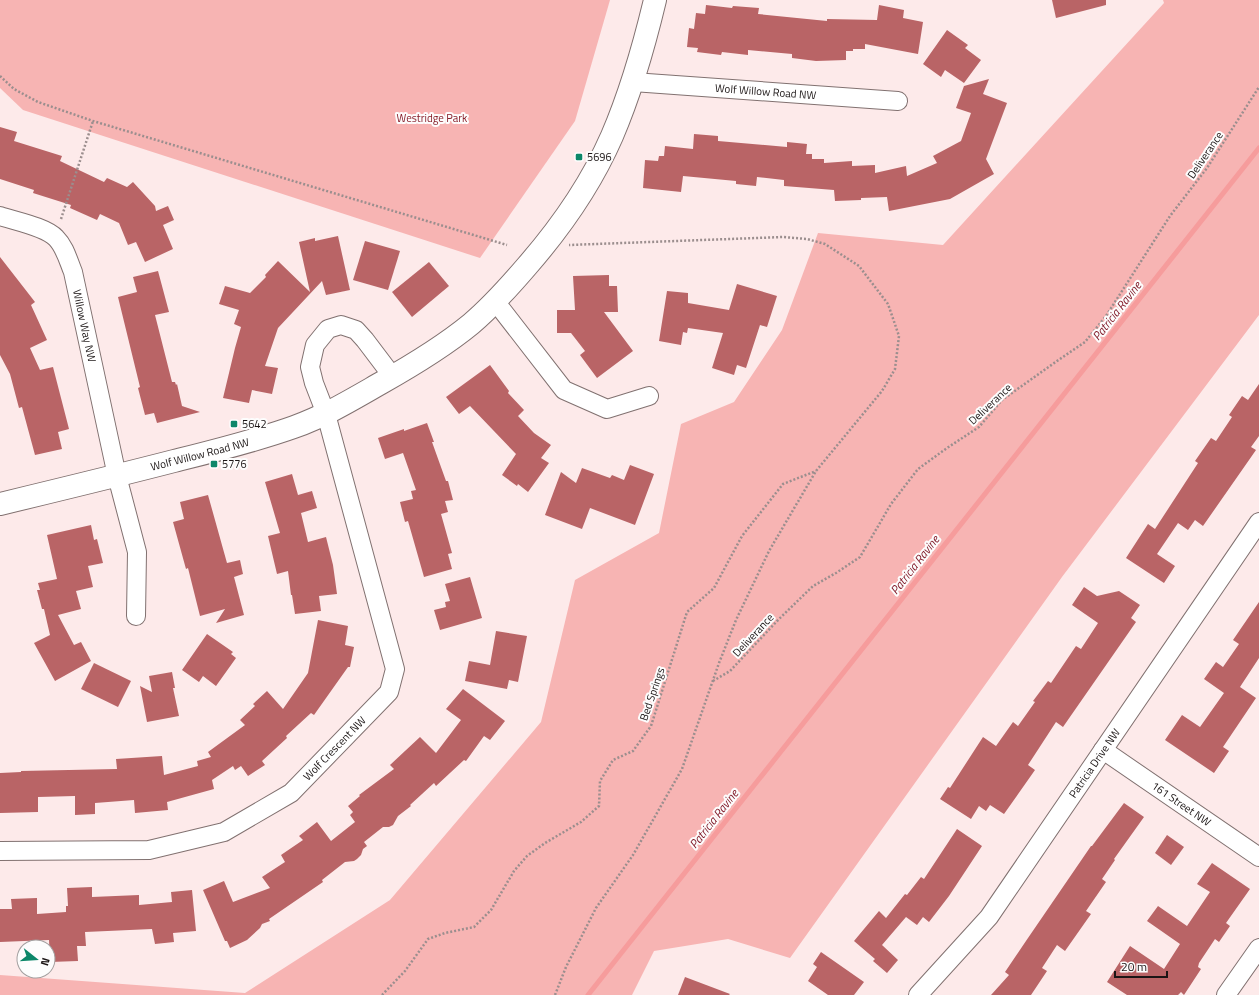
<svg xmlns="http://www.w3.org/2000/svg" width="1259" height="995" font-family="'Titillium Web',sans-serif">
<rect width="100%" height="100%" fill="#fdeaea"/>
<!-- green -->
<g fill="#f7b4b3">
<path d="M0 0H610L575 121 480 258 23 110 0 88Z"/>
<path d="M1163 0H1259V315L1062 577 790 958 728 939 654 951 632 995H0V975L245 993 390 900 541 722 575 580 659 533 681 424 734 402 782 330 818 233 943 245 1164 3Z"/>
</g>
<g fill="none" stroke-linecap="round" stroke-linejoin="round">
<!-- stream -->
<path stroke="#f69c9c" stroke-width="5" d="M588 995 1259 148"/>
</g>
<!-- building -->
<g fill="#b96466">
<path d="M1052 0H1106V5L1056 18Z"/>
<path d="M706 5 732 8 733 6 759 8 758 14 827 21V19L877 20 879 5 904 10 903 18 923 22 918 54 865 44V49H853V51H846V60L816 61 792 58V54L748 50V55L722 52 721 55 697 52 698 48 687 47 689 28 694 29 696 13 705 14Z"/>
<path d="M947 30 968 45 965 48 981 60 964 83 945 70 941 77 923 64Z"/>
<path d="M989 79 983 94 1007 103 986 159 994 174 950 199 889 211 887 197 861 198V200L835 201 834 190 784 186V180L757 177 756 186 736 184V181L683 176 681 192 643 188 645 160 658 161 659 156H664L665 146 693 149 694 134 718 136V141L787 147V142L807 144 806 154H812V159H824V163L852 161V166L875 165V173L906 166 907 176 937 163 933 156 961 141 971 113 956 108 964 86Z"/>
<path d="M0 127 17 132 14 141 62 156 60 161 104 182 107 178 127 187 133 182 155 206 156 211 168 206 174 220 163 225 173 249 145 262 136 242 128 245 119 223 100 214 97 220 70 208 71 205 33 193 34 190 0 179Z"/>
<path d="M338 236 350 290 326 295 322 281 278 328 265 366 278 368 272 394 252 390 249 403 223 398 235 348 241 327 234 324 239 310 219 304 225 286 250 293 266 277 265 275 278 261 310 292 299 242 315 238V241Z"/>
<path d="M365 241 400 251 388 290 353 280Z"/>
<path d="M0 257 35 302 31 305 47 340 30 348 40 370 53 367 69 429 58 432 62 449 35 455 22 407 19 408 10 374 0 355Z"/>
<path d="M429 262 449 286 412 317 392 292Z"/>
<path d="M158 271 169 312 155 315 172 382H175L176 385 177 384 182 406 200 412 157 423 154 413 145 415 138 388 140 387 118 297 137 292 133 277Z"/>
<path d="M609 275V286H617L618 312H604L633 351 597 378 580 355 585 351 571 333H557V310H575L573 276Z"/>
<path d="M737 284 777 296 767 327 760 325 746 368 737 365 734 375 712 368 723 333 688 328 687 333 683 332 681 345 659 341 667 291 688 293V303L729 310Z"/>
<path d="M490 365 509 391 508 393 524 410 518 416 534 433 551 445 541 458 549 463 528 492 518 484 517 486 502 475 516 454 470 406 459 414 446 397Z"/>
<path d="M1259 384V436L1251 447 1256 450 1203 526 1195 520 1188 530 1178 523 1157 554 1175 566 1164 583 1126 558 1148 524 1155 529 1198 463 1195 461 1211 438 1216 441 1232 417 1229 415 1242 396 1248 400Z"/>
<path d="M427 423 434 442H432L446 481H448L453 500 445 501 448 512 441 514 452 553 448 554 452 569 424 577 408 521 405 522 400 502 413 499 411 491 416 490 403 453 385 459 378 438 404 429V431Z"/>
<path d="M630 465 654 474 635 525 590 508 582 529 545 515 561 472 576 483 582 468 610 478 612 475 624 480Z"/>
<path d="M292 474 298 495 312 491 317 508 301 513 308 542 326 537 333 565 337 594 319 596 321 611 295 614 292 595H291L288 571 277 574 268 536 280 533 265 482Z"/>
<path d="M208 495 227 563 240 560 243 574 234 577 244 615 216 623 225 609 200 616 188 568 186 569 173 522 184 519 180 502Z"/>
<path d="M91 525 94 540 97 539 103 563 88 566 93 587 76 591 81 609 58 615 74 645 81 642 91 661 55 681 34 643 50 635 44 609H42L37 590H40L38 583 57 579 47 535Z"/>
<path d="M470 577 482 618 440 630 434 610 446 607 445 602 450 601 445 584Z"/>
<path d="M1084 587 1097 596 1119 591 1140 605 1131 618 1136 622 1063 727 1056 722 1028 765 1035 770 1004 814 990 805 986 811 979 806 971 819 940 799 948 787 950 788 983 737 996 746 1013 722 1018 726 1035 702 1033 701 1048 681 1051 683 1076 646 1081 649 1098 623 1072 605Z"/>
<path d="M1259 602V658L1240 687 1256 698 1223 747 1229 751 1214 773 1165 740 1182 715 1200 727 1224 693 1204 679 1216 662 1223 667 1239 644 1233 640Z"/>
<path d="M318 620 348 626 345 645 354 647 350 667H348L314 715 311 713 286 736 287 738 262 761 265 765 248 776 241 766 235 770 233 766 212 780 214 789 167 802 168 810 135 813 134 800 95 803V814L75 815V796L38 797V812L0 813V773L21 772V771L117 769 116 759 162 756 164 775 198 766 197 761 211 757 208 752 245 725 240 720 255 706 253 704 267 691 283 709 308 673Z"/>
<path d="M496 631 527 636 518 682 509 680 507 689 465 681 469 661 490 665Z"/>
<path d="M207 634 233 652 231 654 236 658 216 686 203 676 199 682 182 670Z"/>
<path d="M94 663 131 681 118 707 81 689Z"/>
<path d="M172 672 175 688H173L179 716 147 722 140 686 152 692 149 676Z"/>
<path d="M463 689 505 721 490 740 484 736 466 761 464 760 436 786 434 783 410 805 411 806 398 816 393 825 389 827H383L364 842 367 846 363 849 361 855 357 859 354 861 345 862 322 880 323 882 269 919 270 921 262 924 260 928 247 940 230 948 227 941H225L203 890 224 881 233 902 270 888 262 877 285 862 281 855 303 840 299 836 317 822 331 841 355 822 350 815 353 812 348 806 360 796 359 795 394 769 390 765 420 737 436 753 461 720 446 709Z"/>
<path d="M1124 803 1144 817 1114 859 1115 860 1102 879 1106 882 1086 911 1091 914 1065 951 1057 945 1042 968 1047 971 1031 995H991L1009 975 1005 972 1028 938 1091 846H1092Z"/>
<path d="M957 829 982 846 949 896 929 922 923 917 917 925 906 917 882 945 898 960 887 973 873 961 875 959 854 941 879 911 886 918 905 894 907 895 921 877 924 879Z"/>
<path d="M1167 835 1184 847 1171 865 1155 853Z"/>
<path d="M1212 863 1250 889 1226 923 1230 926 1219 942 1215 939 1199 963 1198 967 1201 969 1184 995 1181 992 1178 995H1127L1107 982 1130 946 1164 969 1180 944 1147 921 1158 906 1187 926 1210 892 1197 884Z"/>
<path d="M92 887V897L139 895V905L172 902 171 892 192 890 196 931 173 933 174 942 155 944 152 929 85 932 86 946H77L78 961 50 962 49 940 0 942V909H12L11 899 37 898V914L66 912V906H68L67 888Z"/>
<path d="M821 952 864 982 854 995H828L808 981 817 967 813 964Z"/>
<path d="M685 977 730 994 729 995H678Z"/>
</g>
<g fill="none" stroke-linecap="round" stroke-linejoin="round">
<!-- minor casing -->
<g stroke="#817170" stroke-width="20">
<g id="minor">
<path id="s1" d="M633 82 898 101"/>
<path id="s2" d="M0 216C15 221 46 227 56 238 65 247 68 260 73 272L117 476 137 552 136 616"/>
<path d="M495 301 564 390 607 409 649 396"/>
<path id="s3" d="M1103 750 1259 857"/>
<path id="s4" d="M0 851 149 850 224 832 291 793 389 692 395 669 326 414 314 383 310 367 315 345 328 329 341 325 356 330 365 340 393 377"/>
<path id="s5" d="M918 995 989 917 1259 522"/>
<path d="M1226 995 1259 948"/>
</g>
</g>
<!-- tertiary casing -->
<g stroke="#817170" stroke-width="24">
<g id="tertiary">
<path id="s6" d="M0 504C58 490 116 476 174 461 214 451 255 441 294 427 325 416 353 399 381 383 413 365 443 347 471 324 491 307 509 287 527 266 561 227 591 184 612 136 631 92 644 46 655 0"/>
</g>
</g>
<!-- path -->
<g stroke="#9b8e8e" stroke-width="2.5" stroke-dasharray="2 2" stroke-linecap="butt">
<path d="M0 76 14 89 38 102 93 121 507 245"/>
<path d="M61 219 93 121"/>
<path d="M713 681 730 671 779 619 813 586 836 573 860 557 891 504 918 469 947 448 979 427 1002 400 1057 361 1085 342 1106 316 1170 216 1207 168 1259 87"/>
<path d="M382 995 405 971 428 939 445 933 474 927 491 910 514 871 527 856 545 843 581 822 599 806 600 781 613 760 633 751 651 726 687 612 714 588 742 536 783 484 816 471"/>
<path d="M555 995 566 967 596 908 633 855 682 769 719 663 736 620 769 551 816 471 882 391 895 369 899 336 888 304 859 266 825 244 807 239 783 237 569 245"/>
</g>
<!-- minor -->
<use href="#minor" stroke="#fff" stroke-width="18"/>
<!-- tertiary -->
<use href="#tertiary" stroke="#fff" stroke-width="22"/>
</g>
<!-- markers -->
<g fill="#0c8769" stroke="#fdfdfd" stroke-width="1.5">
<rect x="575" y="153" width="8" height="8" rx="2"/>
<rect x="230" y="420" width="8" height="8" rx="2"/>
<rect x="210" y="460" width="8" height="8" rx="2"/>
</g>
<g text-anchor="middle" stroke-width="4" stroke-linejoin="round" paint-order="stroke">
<!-- street labels -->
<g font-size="11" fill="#1b1515" stroke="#fdfdfd">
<text dy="4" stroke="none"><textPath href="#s1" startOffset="133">Wolf Willow Road NW</textPath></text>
<text transform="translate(1205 155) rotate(-56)" y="4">Deliverance</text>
<text dy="4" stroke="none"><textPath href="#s2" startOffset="154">Willow Way NW</textPath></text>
<text transform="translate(990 404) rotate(-43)" y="4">Deliverance</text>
<text dy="4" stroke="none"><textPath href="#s6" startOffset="206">Wolf Willow Road NW</textPath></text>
<text transform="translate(753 635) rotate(-47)" y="4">Deliverance</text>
<text transform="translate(652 694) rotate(-71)" y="4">Bed Springs</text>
<text dy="4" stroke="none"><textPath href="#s4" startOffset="366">Wolf Crescent NW</textPath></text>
<text dy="4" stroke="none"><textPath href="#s5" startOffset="292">Patricia Drive NW</textPath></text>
<text dy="4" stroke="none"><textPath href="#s3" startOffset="95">161 Street NW</textPath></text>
</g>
<!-- park labels -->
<g font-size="11" fill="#871e2a" stroke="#fdfdfd">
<text x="432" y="122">Westridge Park</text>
</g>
<!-- poi labels -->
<g font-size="11" fill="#1b1515" stroke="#fdfdfd" text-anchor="start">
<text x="587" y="161">5696</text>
<text x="242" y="428">5642</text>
<text x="222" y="468">5776</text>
</g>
<!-- water labels -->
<g font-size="12" font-style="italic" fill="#7f1625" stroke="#fdfdfd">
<text transform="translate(1117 311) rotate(-52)" y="4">Patricia Ravine</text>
<text transform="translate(915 565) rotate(-52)" y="4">Patricia Ravine</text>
<text transform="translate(714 819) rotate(-52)" y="4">Patricia Ravine</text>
</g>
</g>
<!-- north arrow -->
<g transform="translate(36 959) rotate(107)"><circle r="19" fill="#fdfdfd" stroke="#a3a0a0"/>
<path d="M0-3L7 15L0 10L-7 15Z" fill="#0c8769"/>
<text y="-6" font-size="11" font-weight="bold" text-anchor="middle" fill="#1b1515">N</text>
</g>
<!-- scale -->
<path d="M1115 971v6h52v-6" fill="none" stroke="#1b1515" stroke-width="2"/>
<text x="1121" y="971" font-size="12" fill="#1b1515" stroke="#fdfdfd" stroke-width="3" paint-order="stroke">20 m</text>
</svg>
